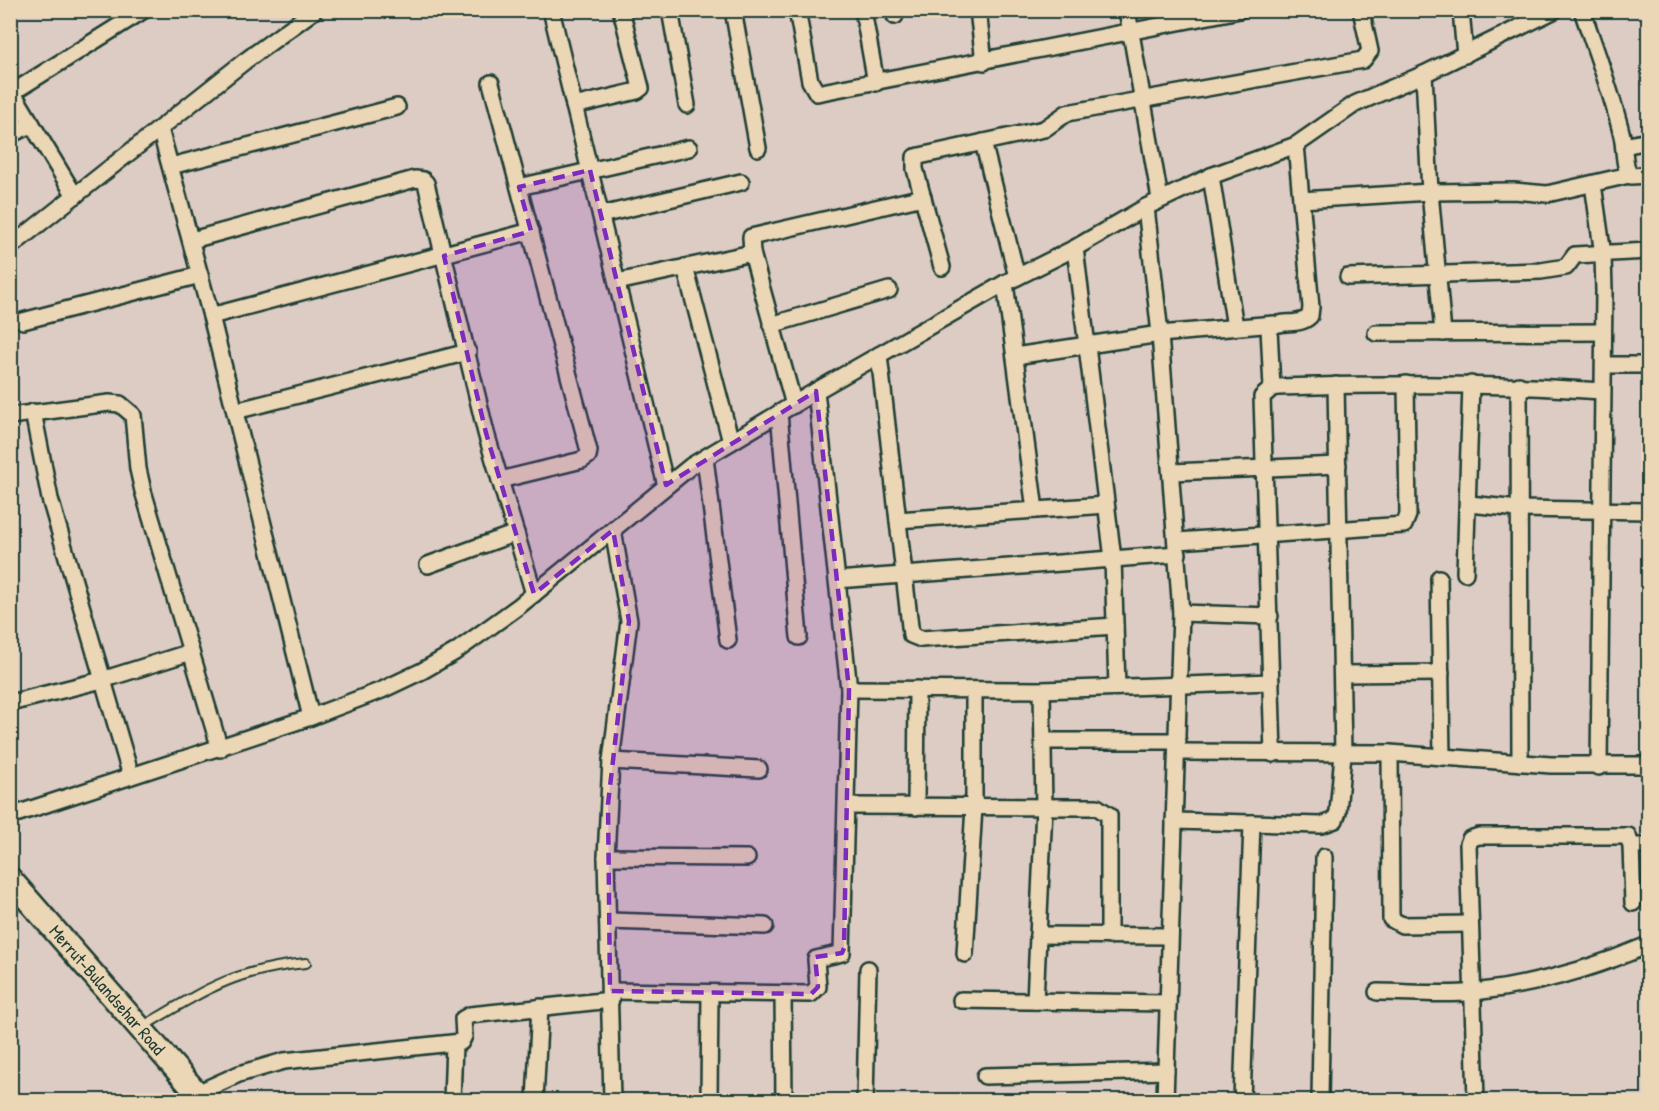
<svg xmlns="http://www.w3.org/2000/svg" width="1659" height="1111" font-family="'Patrick Hand',sans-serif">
<rect width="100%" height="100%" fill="#ddccc3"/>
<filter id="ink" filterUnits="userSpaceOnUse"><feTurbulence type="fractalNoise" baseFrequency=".0167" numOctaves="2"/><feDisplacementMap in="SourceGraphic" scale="12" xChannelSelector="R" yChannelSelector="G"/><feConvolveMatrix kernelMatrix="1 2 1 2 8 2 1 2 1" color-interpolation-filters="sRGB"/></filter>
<g filter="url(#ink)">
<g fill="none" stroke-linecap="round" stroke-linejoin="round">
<!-- service casing -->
<g stroke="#1f3d34" stroke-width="12">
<path id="service" d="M142 1027C203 991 232 970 306 963"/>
</g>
<!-- minor casing -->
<g stroke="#1f3d34" stroke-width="20">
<g id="minor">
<path d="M551 10 666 486"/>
<path d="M670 10 687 105"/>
<path d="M733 10 758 148"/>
<path d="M797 10 810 81 817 93 1240 10"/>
<path d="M863 10 876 83"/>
<path d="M894 10 895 16"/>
<path d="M978 10 984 62"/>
<path d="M1127 10 1160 199"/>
<path d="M1461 10 1465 55"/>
<path d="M1582 10C1596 52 1612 93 1622 136 1625 148 1623 168 1631 176L1648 175"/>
<path d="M1424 74 1430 192 1443 333"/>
<path d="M491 83 589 451 588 456 582 460 500 480"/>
<path d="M10 88 75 196"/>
<path d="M13 92 144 10"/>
<path d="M574 106 637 91 641 88 621 10"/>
<path d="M160 129 211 316 311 717"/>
<path d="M10 135 32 124"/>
<path d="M983 142 1017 277"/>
<path d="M1624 146 1648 141"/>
<path d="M171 166 397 107"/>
<path d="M1211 176 1235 327"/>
<path d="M1593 184 1603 255 1604 291 1599 767"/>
<path d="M519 187 689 148"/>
<path d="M1301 200 1430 192 1514 191 1547 194 1629 175"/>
<path d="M1146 207 1160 334 1181 613 1165 1100"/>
<path d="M601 215 741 182"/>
<path d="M192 240 415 179 423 180 426 183 486 433 534 594"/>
<path d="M10 247 245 61 315 10"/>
<path d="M1075 248 1113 559 1117 687"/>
<path d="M685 267 731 442"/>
<path d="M942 267 915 169V157L1044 129 1067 113 1363 60 1370 51 1361 10"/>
<path d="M1348 277 1541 271 1566 267 1575 255 1648 251"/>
<path d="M617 282 752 253"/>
<path d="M1005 283 1035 510"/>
<path d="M211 316 531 231"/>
<path d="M23 321 200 275"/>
<path d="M771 325 889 290"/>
<path d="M1376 333 1603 332"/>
<path d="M879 355 911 635 921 639 1115 626"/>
<path d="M1015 356 1160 334 1274 324"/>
<path d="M1604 365H1648"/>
<path d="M1519 385 1520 763"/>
<path d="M1272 388 1269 328C1282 319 1299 327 1310 316L1311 307 1296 145"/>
<path d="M794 405 752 253 751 237 923 197"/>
<path d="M235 411 468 352"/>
<path d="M33 412 50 499 131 776"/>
<path d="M779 413 799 637"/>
<path d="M10 416 109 403 120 404 133 415 138 469 143 491 220 749"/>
<path d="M705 458 728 640"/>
<path d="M1172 472 1338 465"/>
<path d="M1469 504 1519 509 1648 511"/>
<path d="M898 520 1106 505"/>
<path d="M1178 541 1404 525 1408 515 1406 384"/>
<path d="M428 565 516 533"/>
<path d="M1465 573 1471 384"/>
<path d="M1439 578 1442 757"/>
<path d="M837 580 1178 554"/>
<path d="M1181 613 1270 616"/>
<path d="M1342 674 1441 673"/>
<path d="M849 689 1042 690 1271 682"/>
<path d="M10 703 102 680 191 652"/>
<path d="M1043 741H1178"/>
<path d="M1177 752 1390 753 1551 765H1648"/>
<path d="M1390 753 1391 919 1402 925 1470 924"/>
<path d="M1273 754 1262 397 1272 388 1278 387C1387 384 1494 383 1602 391"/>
<path d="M611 761 759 769"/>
<path d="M847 806 1097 807 1109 815V936"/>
<path d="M916 807 917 689"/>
<path d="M10 816 311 717 382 690 422 671 455 652 519 606 691 466 816 391 1005 283 1075 248 1146 207 1211 176 1296 145 1355 104 1424 74 1555 10"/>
<path d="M1174 821 1321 825 1335 820 1338 812 1343 754 1336 385"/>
<path d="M1631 846H1648"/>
<path d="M606 857 747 858"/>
<path d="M608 921 765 926"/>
<path d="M1038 935 1170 936"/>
<path d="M965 954 974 807V690"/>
<path d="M610 991 811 994 818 987 816 959 842 953 849 689 816 391"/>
<path d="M1377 992C1409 992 1443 996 1475 992 1536 985 1592 969 1648 945"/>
<path d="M783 994 784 1100"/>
<path d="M961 1000 1168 1003"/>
<path d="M1035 1001 1044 808 1042 690"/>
<path d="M985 1076 1166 1071"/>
<path d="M197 1093 239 1074 284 1061 461 1042 464 1036 463 1019 470 1015 611 1000"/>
<path d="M452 1100 454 1044"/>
<path d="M535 1100 540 1007"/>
<path d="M612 1100 606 857 611 761 629 621 613 530"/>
<path d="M709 1100 710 993"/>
<path d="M865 1100 868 969"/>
<path d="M1242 1100 1252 823"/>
<path d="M1320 1100 1324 857"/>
<path d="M1476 1100 1468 844 1470 839 1479 836H1628L1631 846 1633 903"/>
</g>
</g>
<!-- primary casing -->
<g stroke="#1f3d34" stroke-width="27">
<path id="primary" d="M10 879 203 1100"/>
</g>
<!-- service -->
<use href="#service" stroke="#ebd6b5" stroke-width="8"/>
<!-- minor -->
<use href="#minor" stroke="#ebd6b5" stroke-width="15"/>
<!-- primary -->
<use href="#primary" stroke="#ebd6b5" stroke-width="22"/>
</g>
</g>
<!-- marked area -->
<path fill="#7b2cbf" fill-opacity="0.2" stroke="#7b2cbf" stroke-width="4.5" stroke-dasharray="12 8" stroke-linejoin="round" d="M590 170 666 485 816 391 849 689 844 948 842 953 815 957 818 987 811 994 610 991 608 804 629 621 613 530 534 594 486 433 444 256 531 231 519 187Z"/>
<g text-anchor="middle" stroke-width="6" stroke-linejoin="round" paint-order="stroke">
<!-- street labels -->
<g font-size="18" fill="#1f3d34" stroke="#ebd6b5">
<text transform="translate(107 990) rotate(49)" y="6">Merrut-Bulandsehar Road</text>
</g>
</g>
<!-- margin -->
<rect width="1659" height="1111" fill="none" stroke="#ebd6b5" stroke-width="36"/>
<rect x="18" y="18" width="1623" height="1075" fill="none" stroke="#1f3d34" stroke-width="2" filter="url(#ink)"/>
</svg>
